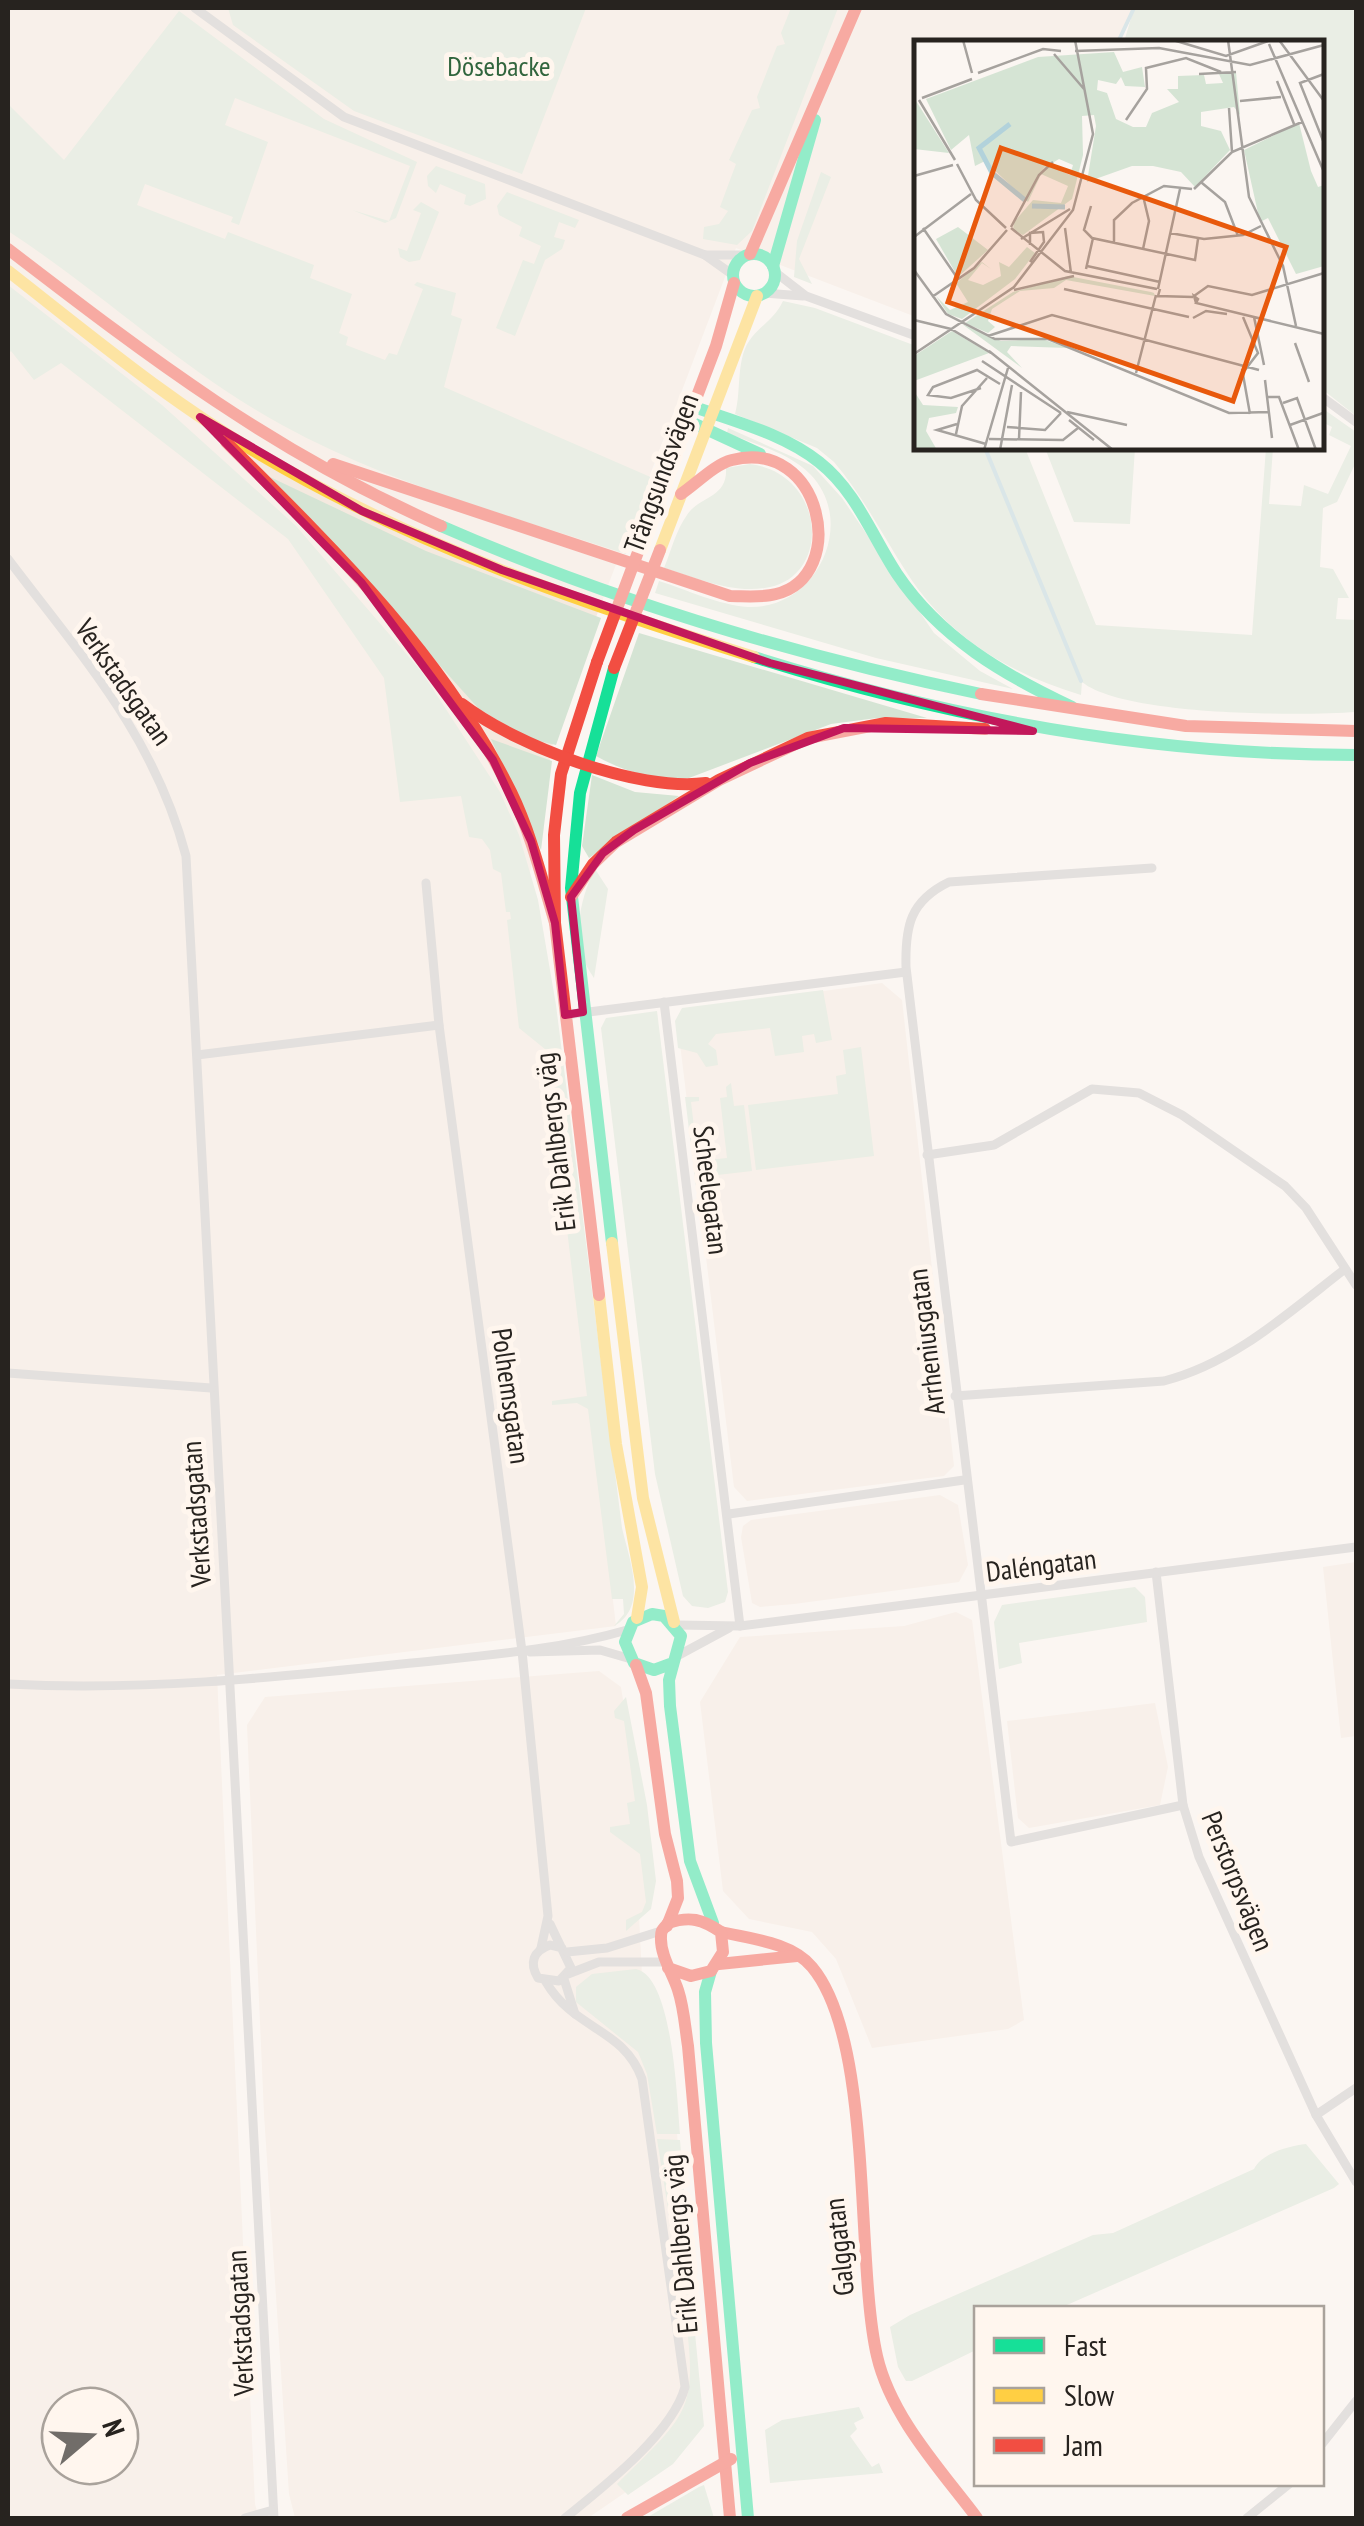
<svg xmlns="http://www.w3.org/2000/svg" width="1364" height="2526" font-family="'PT Sans Narrow',sans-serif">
<rect width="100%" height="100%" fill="#fbf6f2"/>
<!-- built -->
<g fill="#f4e9df" fill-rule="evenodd">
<path d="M8 8H1134L1119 42H916V317L736 248 557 720 528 883 616 1626 217 1675 255 2504 259 2518H8ZM60 2406H120V2466H60Z"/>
<path d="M882 983 902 1000 954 1466 944 1476 747 1501 734 1487 677 1019 685 1010Z"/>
<path d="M940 1495 958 1505 968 1565 959 1582 794 1604 760 1607 752 1603 741 1537 743 1526 751 1520Z"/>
<path d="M1356 1562V1736L1341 1738 1323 1567Z"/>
<path d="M956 1612 972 1620 1024 2020 1008 2029 872 2048 836 1959 812 1932 749 1919 723 1891 700 1702 740 1637 904 1626Z"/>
<path d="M599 1671 621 1687 635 1778 650 1904 639 1916 642 1976 676 2121 699 2403 674 2459 588 2518H295L289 2494 264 2114 247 1725 265 1697Z"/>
<path d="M1155 1703 1168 1767 1160 1805 1029 1828 1018 1818 1007 1721Z"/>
</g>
<!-- green -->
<g fill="#d5e4d4">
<path d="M228 8H586L522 174 354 111 233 25Z"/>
<path d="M791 8H838L752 231 737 245 703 239 704 227 719 224 728 211 720 207 736 164 729 160 752 110 760 108 757 97 777 46 785 44 781 33Z"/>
<path d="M1134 8H1356V416L1322 389V42H1124Z"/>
<path d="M179 11 324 119 417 162 396 218 385 223 352 210 389 221 410 166 235 98 225 125 268 142 239 225 231 222 233 217 145 184 137 205 225 239 228 232 314 265 310 278 352 294 339 333 348 337 346 345 385 360 389 353 397 355 423 289 414 285 417 282 456 293 451 315 462 319 444 387 655 479 626 554C511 516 389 484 282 425 183 371 102 292 8 231V104L64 160Z"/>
<path d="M436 166 485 184 486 199 470 206 464 204 466 195 440 184 436 193 428 186 427 176Z"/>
<path d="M821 172 831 177 799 259 812 284 794 277 797 241Z"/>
<path d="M507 192 579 220 575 228 559 222 554 237 565 240 562 249 545 260 515 336 496 328 523 260 534 264 541 246 519 236 522 227 499 215 497 206Z"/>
<path d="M421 202 439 212 420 260 409 262 400 257 398 248 407 251 421 213 413 210Z"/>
<path d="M8 285 162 405 296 526 421 671 500 792 519 835 538 900 556 1005 622 1528C629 1559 649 1607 614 1626L624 1614 623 1599H612L588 1409 577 1403 552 1405V1401L587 1396 548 1071 556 1058 519 1028 507 920 511 919 510 912H506L501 873 493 869 490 850 482 839 469 837 461 796 400 802 384 678 288 539 61 363 34 380 11 351 8 354Z"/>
<path d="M783 301 815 308 916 346V448H1025L1096 625 1252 635 1266 448H1273L1269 504 1301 506 1304 485 1328 494 1351 446 1329 435 1332 427 1322 422V408L1356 432V462L1337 502 1323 508 1320 567 1333 569 1349 598H1338L1336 619 1356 620V712C1299 716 1124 716 1082 682L1081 695C1010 674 948 637 907 573 883 536 863 496 834 462L817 448 735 414C742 390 735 357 752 337 763 324 775 318 783 301Z"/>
<path d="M728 428 813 466 842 498 934 633 980 671 1013 689 876 658 655 593 659 581C687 590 719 605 748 607 816 610 858 523 810 474 788 452 754 444 727 433Z"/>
<path d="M1045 448H1135L1130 524 1074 522Z"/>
<path d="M750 464C824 473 833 573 770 587 734 595 697 578 664 568 671 551 676 530 687 515 699 496 728 498 726 468Z"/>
<path d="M270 477 426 551 601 618 556 745 530 739 479 709Z"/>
<path d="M639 633 927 718H877L831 724 689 778C656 781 625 772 596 756Z"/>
<path d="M491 739 552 761 541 850Z"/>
<path d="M592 775 635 792 679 796 589 858 582 846Z"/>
<path d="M595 869 608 889 594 978C570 946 578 902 595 869Z"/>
<path d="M823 990 832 1040 816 1043 814 1034 802 1036 804 1052 775 1056 770 1028 716 1034 708 1044 716 1050 718 1065 706 1067 697 1053 678 1048 675 1021 682 1008Z"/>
<path d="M657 1011 728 1592 725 1602 708 1608 692 1606 683 1596 655 1474 601 1028 606 1018Z"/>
<path d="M861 1047 874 1156 756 1170 748 1105 838 1094 836 1076 846 1074 843 1050Z"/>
<path d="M731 1083 734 1106 744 1105 752 1171 700 1177 701 1186 696 1187 685 1097H699V1101L691 1102 698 1161 727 1158 720 1098 727 1097 726 1087Z"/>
<path d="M1135 1587 1145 1597 1147 1622 1019 1643 1022 1663 999 1669 994 1622 1002 1605Z"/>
<path d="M626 1697 647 1805 656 1881 651 1909 626 1931V1920L642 1912 646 1902 640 1854 610 1832V1827L630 1824 627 1803 635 1801 624 1721 615 1718 614 1711Z"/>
<path d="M636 1969C673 1977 677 2100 680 2134H657L647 2074 638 2052 576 2002V1987L592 1974Z"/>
<path d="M657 2139 680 2140 692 2296 682 2297Z"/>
<path d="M1306 2144 1339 2184 1334 2188 1060 2308H976V2350L912 2381H906L898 2367 890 2327 910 2315 1093 2235 1113 2233 1254 2169C1262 2153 1289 2146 1306 2144Z"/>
<path d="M692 2302 704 2426 673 2464 628 2495 617 2484C692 2410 698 2411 684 2304Z"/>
<path d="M859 2407 864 2418 854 2423 857 2429 850 2436 872 2467 879 2463 883 2473 770 2483 765 2430 782 2420Z"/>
<path d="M704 2485 714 2518H646L699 2487Z"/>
</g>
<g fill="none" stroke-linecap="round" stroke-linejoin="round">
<!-- stream -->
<g stroke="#b2d2db" stroke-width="4">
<path d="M1118 42 1134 8"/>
<path d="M985 448 1081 681"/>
</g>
<!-- street -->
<g stroke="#c6c5c5" stroke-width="9">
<path d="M195 8 344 117 705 255 733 275"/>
<path d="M705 255H746"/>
<path d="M775 272 806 296 916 336"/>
<path d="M764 293 803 296"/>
<path d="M1322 397 1356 422"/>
<path d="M8 559C82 657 154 735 186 856L274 2518"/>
<path d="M1152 868 949 882C910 901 905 926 906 967L1011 1842 1183 1805"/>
<path d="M426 883 439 1025 522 1651 548 1916 541 1948"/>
<path d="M664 1002 740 1626"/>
<path d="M565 1015 906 972"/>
<path d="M197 1055 439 1025"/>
<path d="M927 1155 994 1145 1092 1089 1139 1093 1182 1115 1285 1186 1306 1208 1356 1285"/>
<path d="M8 1373 211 1388"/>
<path d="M955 1396 1164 1381C1234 1363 1288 1313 1345 1269"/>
<path d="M729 1514 964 1480"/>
<path d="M1156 1572 1183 1805 1199 1857 1316 2115 1356 2182"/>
<path d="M677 1625 740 1626 1356 1547"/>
<path d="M530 1652 600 1650 631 1659"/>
<path d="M679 1655 729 1628"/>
<path d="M8 1684C141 1691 270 1678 402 1664 477 1656 555 1651 627 1630"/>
<path d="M550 1924 571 1968 559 1981 538 1978C529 1963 533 1951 550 1945L562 1948"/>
<path d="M567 1952 607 1948 664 1930"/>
<path d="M568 1974 599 1962H663"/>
<path d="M564 1979 575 2014"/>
<path d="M546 1982C574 2030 624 2028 642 2079L685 2387C673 2433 602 2488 565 2518"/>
<path d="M1316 2115 1356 2088"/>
<path d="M1322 2444 1356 2401"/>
<path d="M245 2518 273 2510"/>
<path d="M1247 2518 1289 2484"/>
</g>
<!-- fast -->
<g stroke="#16e098" stroke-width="12">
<circle cx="754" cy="275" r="21"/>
<path d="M773 266 815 120"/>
<path d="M700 409C740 423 785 435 819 462 856 491 872 536 897 574 940 638 1004 675 1072 707"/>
<path d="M695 424 760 454"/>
<path d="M441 526C613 601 798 656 981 694"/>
<path d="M754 657C951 719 1149 755 1356 755"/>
<path d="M612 1243 571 888 580 793 614 668"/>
<path d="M673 1663 654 1670 634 1663 625 1642 633 1622 652 1614 664 1616 681 1636 669 1680 670 1706 690 1861 713 1923"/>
<path d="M711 1971 705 1992 706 2043 748 2518"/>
</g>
<!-- slow -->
<g stroke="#ffcf43" stroke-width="12">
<path d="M8 271C90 335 171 403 261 455 415 546 584 604 754 657"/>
<path d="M660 550 757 296"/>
<path d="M612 1243 643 1498 674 1622"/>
<path d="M599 1295 616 1444 642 1587 637 1618"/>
</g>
<!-- jam -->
<g stroke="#f24e42" stroke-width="12">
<path d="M8 249C151 359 275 453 441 526"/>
<path d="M750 254 856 8"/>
<path d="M226 442C333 548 444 656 511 792 531 833 542 879 555 923"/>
<path d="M333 464 730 596C744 596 762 598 776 594 850 576 822 437 732 460 715 464 696 484 681 494"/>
<path d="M641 544 716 346 734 283"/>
<path d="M597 662 561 774 554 835 555 923 599 1295"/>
<path d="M981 694 1186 726 1356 731"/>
<path d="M462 704C517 746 637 792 706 783"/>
<path d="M571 897 593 864 616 842 719 780 808 738 886 723 985 729"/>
<path d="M636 1665 646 1693 665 1834 677 1881 678 1898 667 1926"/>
<path d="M721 1932C751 1939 791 1942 812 1967 874 2041 855 2260 877 2356 891 2417 941 2470 977 2518"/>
<path d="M719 1964 797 1956"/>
<path d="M668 1968 691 1976 711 1971 723 1952 721 1932C702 1919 690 1916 668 1923 663 1930 661 1929 661 1937 660 1955 673 1974 678 1990 684 2008 685 2027 688 2046L730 2518"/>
<path d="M627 2518 731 2459"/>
</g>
<!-- jam-bridge -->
<g stroke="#f24e42" stroke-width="12">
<path d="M597 662 641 544"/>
<path d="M614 668 660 550"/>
</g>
</g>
<!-- marked area -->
<path d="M0 0H1364V2526H0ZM200 417 362 511 502 570 770 663 1033 731 844 728 750 763 634 830 603 853 571 897 583 1012 565 1015 555 923 531 841 493 760 361 582Z" fill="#fbf6f2" fill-opacity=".55" fill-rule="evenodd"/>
<path fill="none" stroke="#c2185b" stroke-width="8" stroke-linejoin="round" d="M200 417 362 511 502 570 770 663 1033 731 844 728 750 763 634 830 603 853 571 897 583 1012 565 1015 555 923 531 841 493 760 361 582Z"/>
<g text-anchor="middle" stroke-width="10" stroke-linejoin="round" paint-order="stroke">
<!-- park labels -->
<g font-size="28" fill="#31653d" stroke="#fff6ee">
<text x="499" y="76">Dösebacke</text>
</g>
<!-- street labels -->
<g font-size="28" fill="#27231f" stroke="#fff6ee">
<text transform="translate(661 473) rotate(-70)" y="10">Trångsundsvägen</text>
<text transform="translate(124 682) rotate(55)" y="10">Verkstadsgatan</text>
<text transform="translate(555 1142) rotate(-97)" y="10">Erik Dahlbergs väg</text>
<text transform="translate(711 1190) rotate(83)" y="10">Scheelegatan</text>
<text transform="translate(926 1342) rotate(-97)" y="10">Arrheniusgatan</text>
<text transform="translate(511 1396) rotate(82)" y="10">Polhemsgatan</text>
<text transform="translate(196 1514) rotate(-94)" y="10">Verkstadsgatan</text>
<text transform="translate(1041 1565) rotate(-7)" y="10">Daléngatan</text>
<text transform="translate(1238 1881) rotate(68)" y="10">Perstorpsvägen</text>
<text transform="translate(680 2244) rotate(-95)" y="10">Erik Dahlbergs väg</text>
<text transform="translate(839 2247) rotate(-96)" y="10">Galggatan</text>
<text transform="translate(240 2323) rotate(-93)" y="10">Verkstadsgatan</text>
</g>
</g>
<!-- overview -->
<g transform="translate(914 40)">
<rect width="410" height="410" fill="#fbf6f2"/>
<path d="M200 12 209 32 228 27 231 47 211 46 207 37 202 44 184 40 183 50 193 53 202 79 219 87H232L238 73 265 62 253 49H264V36L290 35 292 44 309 43 305 34 322 32 326 75 320 67 287 72V86L307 91 316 110 281 147 267 132 239 126H218L173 142 182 86 180 75 168 76 169 115 158 159 109 195 99 190 100 182 119 160 147 163 154 146 127 134 136 126 156 135 159 125 145 119 130 128 114 162 71 121 61 126 55 95 37 110 12 59 124 17ZM2 61 35 113 0 109ZM385 83 397 131 404 147 410 145V226L382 234 354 178 346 182 330 110ZM44 187 74 210 44 237 22 199ZM113 207 121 213 101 239 48 279 34 274 22 256 36 270 54 262 42 243 68 222 77 229 68 223 54 240 69 245 87 236 85 222 95 227ZM154 236 237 252 240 253 241 256 152 240 140 248 106 251 78 269 74 281 81 287 74 293 51 283 99 252ZM48 284 87 301 128 299 154 308 97 306 93 312 108 328ZM38 291 75 313 0 341V316ZM0 351 9 365 44 367 42 373 15 378 12 391 23 410H0Z" fill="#d5e4d4"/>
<path fill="none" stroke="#b2d2db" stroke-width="5" d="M96 84 65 108 78 133 112 161M118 166 151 167"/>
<path fill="none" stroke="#a6a29e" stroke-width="2.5" d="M49 0 58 33M259 0 312 16 354 1M314 0 335 157 369 226 382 286M365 0 410 61M355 4 410 132M161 11 245 8 336 25 410 5M140 14 170 49M64 33 129 9 147 11M285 34 322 32M410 34 386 43 410 103M363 41 380 84M8 58 58 39M5 60 41 120M326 61 367 57M315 68 318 112M212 80 233 49 232 28 272 18 307 32M43 124 62 160 92 188M0 136 39 125M288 143 311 162 324 196M280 149 318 112 388 82M177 166 170 190 178 198 281 220 284 199M97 187 125 135 139 122M9 188 44 239M97 188 151 231 243 249M151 188 157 233M256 193 290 199 329 195 347 186M0 197 57 154M107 199 156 169M200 203V180L218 163 250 146 278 149M229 209 235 181 230 160M116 222 130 202 129 192 116 193V205M173 226 246 242M172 229 179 198M0 230 32 274 81 299H134L315 373 355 372M150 249 275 277M244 249 266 149M246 249 244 256 279 257M100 250 160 236M280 256 294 246 338 255 410 233M18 257 60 228 93 190M282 263 280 256 284 259 282 263 410 294M329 277 344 313 331 330M340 277 350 325M279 278 292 271 313 274M0 280 37 289 77 313M74 296 138 275 345 330M381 303 395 342M75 311 199 410M0 314 100 247 159 170 179 94 161 0M68 321 147 373M328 329 336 374M222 333 242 255M351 340 358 398M67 348 37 358 14 355 19 347 63 330 86 344M352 357H365L385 410M369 363 383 358 402 410M153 372 213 385M155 380 180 400M43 384 23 390 72 404M376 385 409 373M93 387 131 390 147 373M42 394 48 366 73 338M75 399 149 400 164 388M105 399 107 352M70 410 94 328M86 410 98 345"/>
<path fill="#e8590c" fill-opacity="0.15" stroke="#e8590c" stroke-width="5" d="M87 108 372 207 319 361 34 262Z"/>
<rect width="410" height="410" fill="none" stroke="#27231f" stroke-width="5"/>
</g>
<!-- border -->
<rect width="1364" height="2526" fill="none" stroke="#27231f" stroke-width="20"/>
<!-- legend -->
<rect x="974" y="2306" width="350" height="180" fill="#fff6ee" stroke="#a9a29b" stroke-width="2.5"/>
<rect x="994" y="2338" width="50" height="15" fill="#16e098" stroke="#a9a29b" stroke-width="2.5"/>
<text x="1064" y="2356" font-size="30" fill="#27231f">Fast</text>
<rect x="994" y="2388" width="50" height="15" fill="#ffcf43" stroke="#a9a29b" stroke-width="2.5"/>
<text x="1064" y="2406" font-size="30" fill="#27231f">Slow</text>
<rect x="994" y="2438" width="50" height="15" fill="#f24e42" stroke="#a9a29b" stroke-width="2.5"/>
<text x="1064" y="2456" font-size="30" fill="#27231f">Jam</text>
<!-- north arrow -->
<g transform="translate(90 2436) rotate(71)"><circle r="48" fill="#fff6ee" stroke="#a9a29b" stroke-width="2.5"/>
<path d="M0-8L18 38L0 25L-18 38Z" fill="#716d69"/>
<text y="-15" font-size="28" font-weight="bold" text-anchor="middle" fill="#27231f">N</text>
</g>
</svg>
